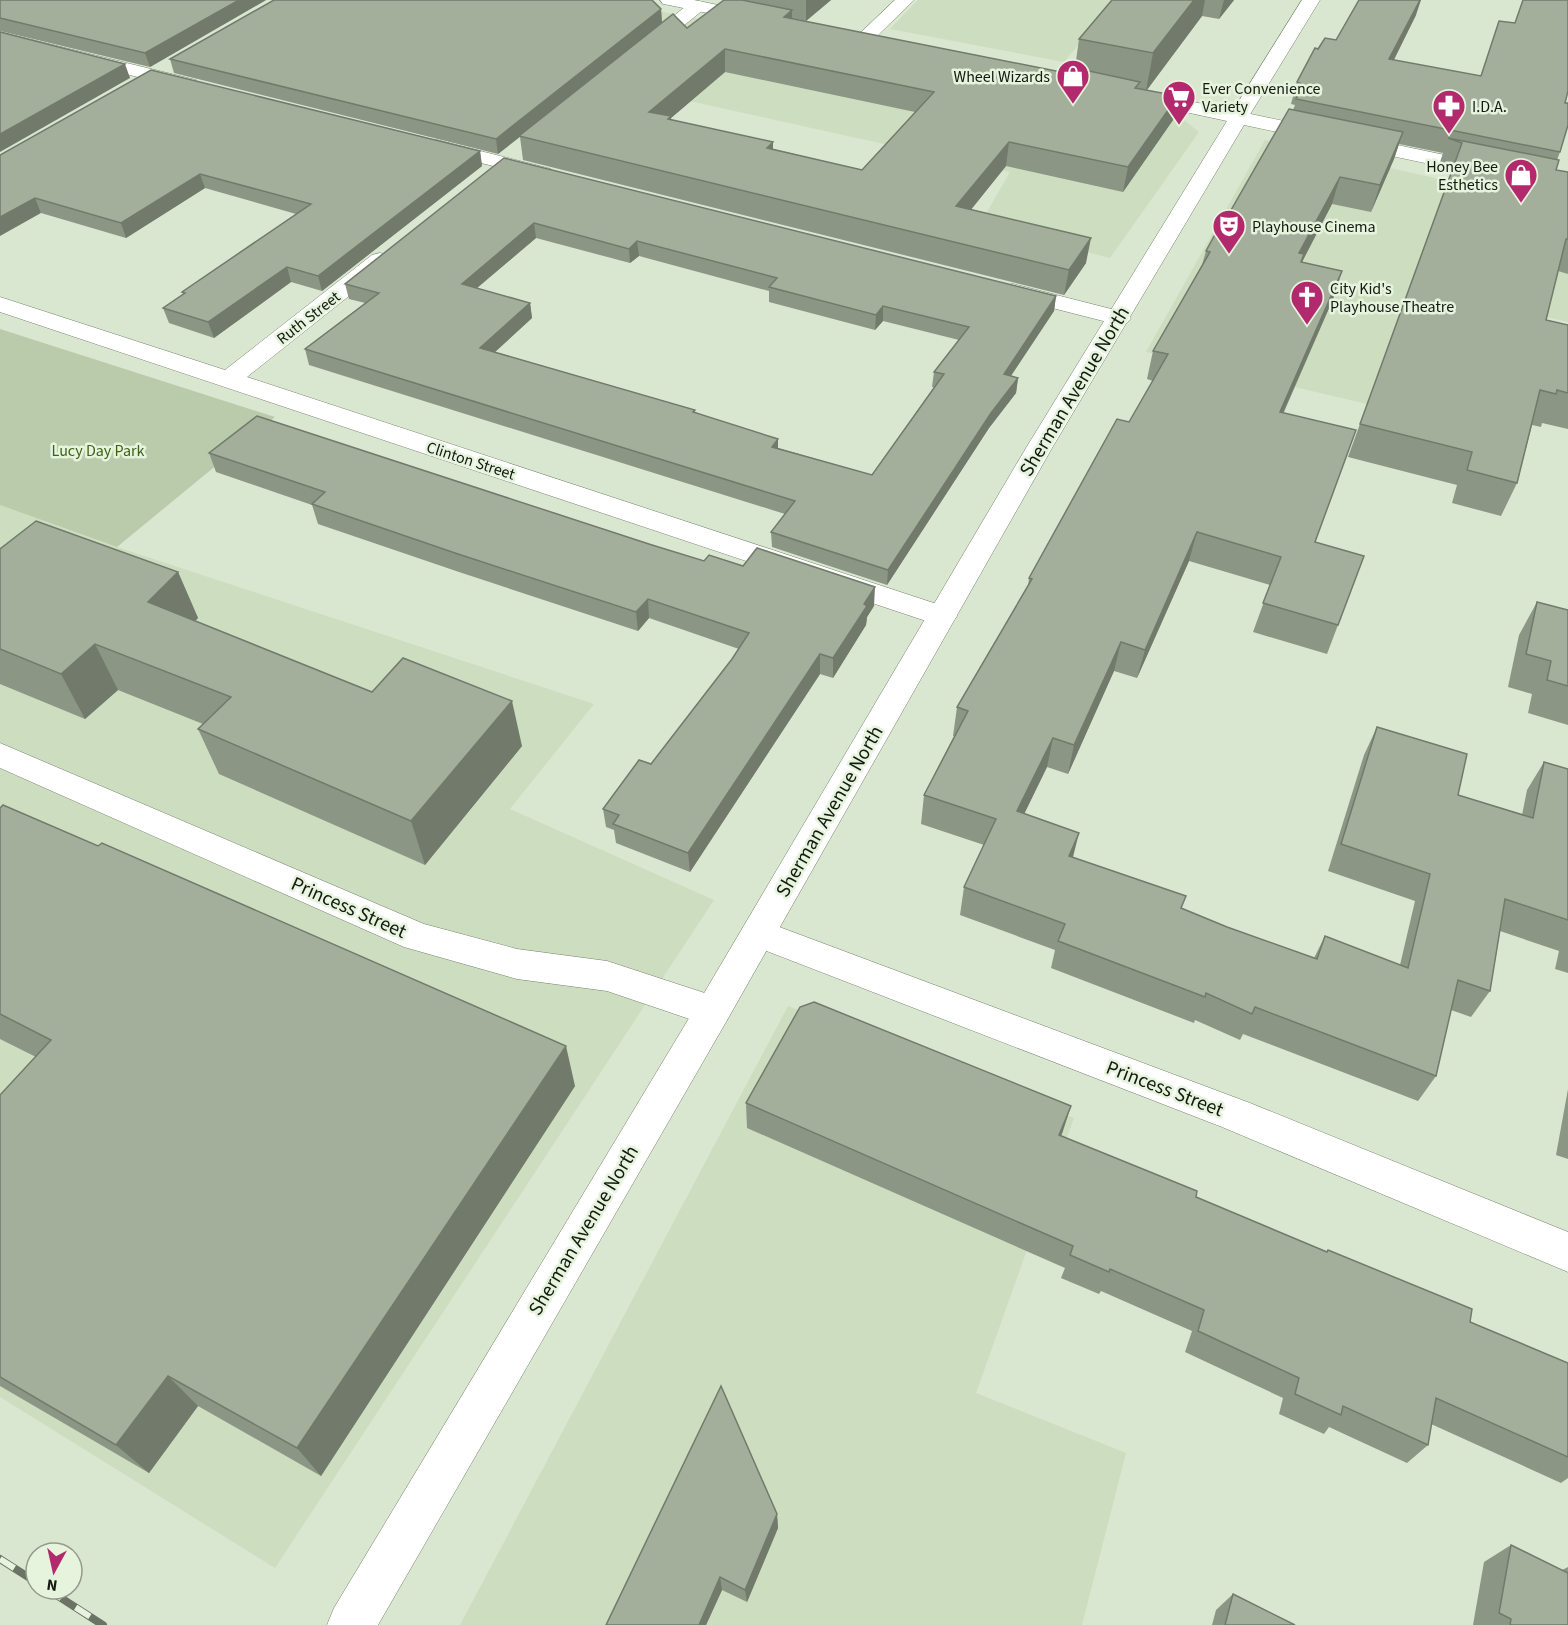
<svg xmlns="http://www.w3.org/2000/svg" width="1568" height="1625" font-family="'Source Sans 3',sans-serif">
<rect width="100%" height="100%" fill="#dae7d0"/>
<!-- built -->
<g fill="#cdddc0">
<path d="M268 0H605L1180 117 1199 132 1110 258 980 224 1010 172 581 77 430 37Z"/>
<path d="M918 0H1115L1064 62 890 29Z"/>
<path d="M1265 140 1568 208V322L1449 295 1418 416 1146 352Z"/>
<path d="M0 505 117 547 594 704 510 809 714 900 275 1568 0 1397Z"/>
<path d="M788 1006 1074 1118 976 1393 1126 1453 1082 1625H460Z"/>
</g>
<!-- green -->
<path fill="#b9cbab" d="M0 329 275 417 117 547 0 505Z"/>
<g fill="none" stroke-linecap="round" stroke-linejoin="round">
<!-- minor casing -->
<g stroke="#77826e" stroke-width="1">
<g id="minor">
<path d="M895 0H914L869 44H857L854 40 857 36Z"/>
<path d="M1302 0H1320L1246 121H1232L1229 117Z"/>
<path d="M697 1 703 2 706 6 703 10 651 52H639L636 48 639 44 691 2Z"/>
<path d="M0 32 196 80 198 84 196 88 189 90 0 42Z"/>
<path d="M437 140 551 169 554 173 551 177 544 179 430 150 427 146 430 142Z"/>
<path d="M380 253 388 255 391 260 388 265 247 377 952 609 957 616 952 623 942 626 932 623 0 312V297L225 370 372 255Z"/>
<path d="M1013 284 1127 313 1131 318 1127 323 1119 325 1005 296 1002 291 1005 286Z"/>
<path d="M0 743 424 924 517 949 607 961 726 1000 731 1011 726 1022 713 1027 607 991 517 979 404 947 0 768Z"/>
<path d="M758 919 1250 1103 1568 1232V1272L1222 1127 746 943 740 933 746 923Z"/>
</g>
</g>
<!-- major casing -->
<g stroke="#77826e" stroke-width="1">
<g id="major">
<path d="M660 0H694L761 14 764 18 761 22 755 23 669 5 663 4Z"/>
<path d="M1132 89 1568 181V193L1244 125 1052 448 726 1022 378 1625H327L334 1608 700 1000 1026 448 1227 121 1125 99 1122 95 1125 91Z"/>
</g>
</g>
<!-- minor -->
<use href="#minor" fill="#fff" fill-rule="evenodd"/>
<!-- major -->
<use href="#major" fill="#fff" fill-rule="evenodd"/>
<!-- rail casing -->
<g stroke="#6b7365" stroke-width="8">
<g id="rail">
<path d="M0 1559 36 1582"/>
<path d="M47 1589 103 1625"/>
</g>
</g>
<!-- rail -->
<use href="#rail" stroke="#e7f4dd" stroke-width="6" stroke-dasharray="17" stroke-linecap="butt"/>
</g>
<!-- wall -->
<g fill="#8c9684" fill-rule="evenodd">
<path d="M0 0H266L150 67 0 31Z"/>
<path d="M724 0H831L806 21 792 18V19L1061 72 1075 68 1079 39 1112 0H1234L1219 19 1202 16 1147 90 1173 120 1123 192 1006 166 971 209 1086 263 1064 295 523 160 520 137 498 154 174 73 170 59 661 9 662 23 687 28ZM725 72 915 112 862 170 773 149V142L671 120V118Z"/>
<path d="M1416 15 1394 60 1481 76 1499 21 1565 103 1560 152 1557 160 1556 170 1568 172V274L1558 271 1546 320 1568 325V429L1542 423 1541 427 1532 425 1517 483 1501 516 1452 503 1457 485 1348 457 1451 173 1438 168 1443 153 1399 144 1394 159 1371 212 1332 204 1302 262 1342 271 1333 299 1284 412 1315 542 1338 625 1327 654 1253 632 1270 585 1189 561 1137 678 1114 671 1068 774 1047 767 1024 814 1073 857 1181 908 1227 927 1314 958 1325 936 1400 965 1415 901 1328 871 1364 755 1377 727 1458 795 1522 815 1527 790 1544 762 1568 769V973L1555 969 1559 951 1500 931 1490 991 1471 1017 1451 1010 1436 1076 1418 1101 1243 1034 1240 1040 1195 1020 1194 1023 1051 968 1055 950 960 915 964 887 984 845 921 824 924 795 954 736H953L957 707 1028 587 1029 578 1129 422 1153 381 1147 379 1153 351 1202 265 1206 251 1293 110 1295 105 1291 104 1297 82 1318 49 1336 40Z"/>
<path d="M480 151 482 166 322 291 291 282 214 338 169 323 163 308 183 294 182 292 296 214 205 188 126 238 41 213 0 155Z"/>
<path d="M504 158 1056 296 1054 311 1011 376 1018 378 1016 393 989 428 887 585 772 547 771 532 785 514 309 365 305 349 365 303 349 299 345 284ZM536 238 630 263 639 256 769 291V302L875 330 883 321 959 340 934 372 932 387H934L872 475 778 448 695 412V410L495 352 532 318 530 303 477 288Z"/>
<path d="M209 453 652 545 704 561 743 566 874 606 867 617 866 625 833 678 820 674 690 872 616 843 614 830 606 827 603 809 651 764 732 659 739 649 649 618 638 631 459 572 318 524 312 505 216 472Z"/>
<path d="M0 549 178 572 198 618 195 621 372 692 522 746 425 865 219 774 198 729 203 724 118 690 85 719 0 684Z"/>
<path d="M1537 602 1568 610V725L1528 713 1532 694 1508 687 1519 635Z"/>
<path d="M0 808 575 1086 321 1476 198 1406 149 1473 0 1386V1095L36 1057 0 1039Z"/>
<path d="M1568 1089V1159L1556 1155Z"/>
<path d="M746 1103 1061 1136 1196 1197 1326 1252 1328 1250 1470 1322 1568 1363V1478L1561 1483 1431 1424 1428 1445 1407 1463 1329 1427 1324 1434 1279 1414 1283 1398 1185 1352 1192 1331 1101 1291 1099 1294 1061 1278 1065 1268 747 1128Z"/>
<path d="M777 1514 778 1528 747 1602 722 1590 706 1625H606Z"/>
<path d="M1511 1545 1562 1570 1568 1567V1625H1473L1484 1562Z"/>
<path d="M1233 1594 1295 1625H1212L1216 1610Z"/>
</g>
<!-- shaded-wall -->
<g fill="#727a6c">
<path d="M239 0H266L150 67 145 53Z"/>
<path d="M806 0H831L806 21Z"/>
<path d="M1194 0H1205L1202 16 1146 91 1153 53Z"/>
<path d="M1224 0H1234L1219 19Z"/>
<path d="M1420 0H1421L1416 15 1383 81 1389 59Z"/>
<path d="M661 9 662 23 498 154 496 139Z"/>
<path d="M792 10V33L784 17Z"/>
<path d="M725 49V72L671 118 672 140 649 112Z"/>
<path d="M125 64 130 78 0 152V134Z"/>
<path d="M1178 96 1173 120 1123 192 1128 167Z"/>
<path d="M1403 132 1394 159 1371 212 1380 185Z"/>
<path d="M773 142V167L767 148Z"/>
<path d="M1009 142 1006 166 954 231 956 206Z"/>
<path d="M480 151 482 166 322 291 318 276Z"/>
<path d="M200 174 205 188 126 238 121 223Z"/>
<path d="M1340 177 1332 204 1303 260 1296 282 1299 253Z"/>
<path d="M35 198 41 213 0 236V217Z"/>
<path d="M534 223 536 238 464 299 462 284Z"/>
<path d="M1091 238 1086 263 1064 295 1069 270Z"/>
<path d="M637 241 639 256 630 263 629 249Z"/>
<path d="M287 267 291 282 214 338 208 322Z"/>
<path d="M1342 271 1333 299 1271 440 1280 412Z"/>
<path d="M1056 296 1054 311 1002 389 1004 374Z"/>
<path d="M530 303 532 318 483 363 480 348Z"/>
<path d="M883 306V321L875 330 876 315Z"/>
<path d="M1018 378 1016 393 989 428 887 585 888 570 991 413Z"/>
<path d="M778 439V455L772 447Z"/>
<path d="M1197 532 1189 561 1137 678 1145 650Z"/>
<path d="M178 572 198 618 168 648 148 602Z"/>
<path d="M875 587 874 606 867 617 866 625 833 678V658L864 604Z"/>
<path d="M648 599 649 618 638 631 636 612Z"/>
<path d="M1121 642 1114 671 1068 774 1074 745Z"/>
<path d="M95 644 118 690 85 719 61 674Z"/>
<path d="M820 654V674L690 872 688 853Z"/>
<path d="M512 701 522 746 425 865 411 821Z"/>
<path d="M1053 738 1047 767 1012 839 1017 811Z"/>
<path d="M1079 833 1072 861 1069 856Z"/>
<path d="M566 1046 575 1086 321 1476 297 1448Z"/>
<path d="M1071 1106 1063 1131 1052 1160 1059 1135Z"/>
<path d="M168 1376 198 1406 149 1473 116 1445Z"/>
<path d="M777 1514 778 1528 747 1602 745 1590Z"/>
<path d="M720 1577 722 1590 706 1625H699Z"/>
</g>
<!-- building -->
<g fill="#a3af9a" stroke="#727a6c" stroke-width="1.5" fill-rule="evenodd">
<path d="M0 0H239L145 53 0 18Z"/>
<path d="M274 0H652L661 9 496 139 170 59Z"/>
<path d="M724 0H742L792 10 784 17 1061 72 1066 66 1140 82 1135 88 1178 96 1128 167 1009 142 956 206 1091 238 1069 270 519 136 673 14 687 28ZM725 49 934 92 862 170 767 148 773 142 668 119 671 116 649 112Z"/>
<path d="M1112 0H1194L1153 53 1079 39Z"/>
<path d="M1359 0H1420L1389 59 1481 76 1499 21 1515 23 1523 0H1568V91L1565 103H1568V125L1560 152 1296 99 1304 85 1297 82 1315 48 1318 49 1325 38 1336 40Z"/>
<path d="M0 32 125 64 0 134Z"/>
<path d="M151 70 480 151 318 276 287 267 208 322 163 308 185 293 182 292 311 204 200 174 121 223 35 198 0 217V155Z"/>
<path d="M1289 109 1403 132 1380 185 1340 177 1299 253 1304 254 1301 262 1342 271 1280 412 1356 430 1315 542 1364 556 1338 625 1263 603 1281 557 1197 532 1145 650 1121 642 1074 745 1053 738 1017 811 1079 833 1069 856 1186 896 1181 908 1227 927 1317 959 1325 936 1408 968 1430 874 1341 844 1377 727 1467 754 1458 795 1533 818 1544 762 1568 769V920L1505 899 1490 991 1458 980 1436 1076 1255 1007 1252 1014 1206 993 1205 997 1058 941 1065 924 964 887 996 819 924 795 968 711 957 707 1032 579 1029 578 1117 419 1129 422 1168 354 1153 351 1210 252 1206 251 1225 216 1227 217Z"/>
<path d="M1448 138 1559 160 1556 170 1568 172V239H1566L1546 320 1568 325V393L1557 390 1556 394 1540 390 1517 483 1467 470 1472 452 1360 424 1462 143Z"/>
<path d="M504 158 1056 296 1004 374 1018 378 991 413 888 570 771 532 795 501 305 349 379 293 345 284ZM534 223 629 249 637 241 777 278 769 287 876 315 883 306 969 327 934 372 944 374 872 475 772 447 778 439 693 412 695 410 480 348 530 303 462 284Z"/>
<path d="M257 416 652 545 704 561 709 555 743 566 757 548 875 587 864 604 867 606 833 658 820 654 688 853 613 824 619 815 603 809 639 760 651 764 732 659 749 633 648 599 636 612 455 553 312 504 325 492 209 453Z"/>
<path d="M36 521 178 572 148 602 372 692 403 658 512 701 411 821 198 729 231 697 95 644 61 674 0 649V549Z"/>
<path d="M1537 602 1568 610V686L1547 680 1551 661 1526 654Z"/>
<path d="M3 805 98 846 102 843 566 1046 297 1448 168 1376 116 1445 0 1377V1095L51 1040 0 1014V808Z"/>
<path d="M814 1002 1071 1106 1059 1135 1197 1191 1196 1197 1327 1252 1328 1250 1472 1309 1470 1322 1568 1363V1457L1436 1398 1428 1445 1343 1406 1341 1415 1295 1394 1299 1378 1198 1331 1204 1310 1110 1269 1109 1272 1070 1255 1073 1246 746 1103 800 1007Z"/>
<path d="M721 1386 777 1514 745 1590 720 1577 699 1625H606Z"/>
<path d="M1511 1545 1568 1573V1625H1510L1511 1619 1499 1613Z"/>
<path d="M1233 1594 1295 1625H1225Z"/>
</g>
<!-- icons -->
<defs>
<g id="shop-pin" transform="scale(1.725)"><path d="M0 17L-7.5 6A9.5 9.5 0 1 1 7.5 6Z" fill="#b22a6d" stroke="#e7f4dd"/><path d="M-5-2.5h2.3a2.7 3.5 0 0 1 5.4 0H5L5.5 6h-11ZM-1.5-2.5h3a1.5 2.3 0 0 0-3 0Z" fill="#fff"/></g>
<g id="supermarket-pin" transform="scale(1.725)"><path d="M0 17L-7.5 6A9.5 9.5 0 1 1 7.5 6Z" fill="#b22a6d" stroke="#e7f4dd"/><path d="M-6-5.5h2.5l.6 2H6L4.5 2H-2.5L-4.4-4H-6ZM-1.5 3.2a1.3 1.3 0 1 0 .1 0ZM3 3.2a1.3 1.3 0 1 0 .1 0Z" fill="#fff"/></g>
<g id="pharmacy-pin" transform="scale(1.725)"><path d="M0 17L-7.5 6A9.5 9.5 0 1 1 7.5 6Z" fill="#b22a6d" stroke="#e7f4dd"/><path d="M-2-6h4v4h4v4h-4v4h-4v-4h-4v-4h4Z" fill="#fff"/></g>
<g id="theatre-pin" transform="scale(1.725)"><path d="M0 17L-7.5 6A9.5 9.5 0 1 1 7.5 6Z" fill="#b22a6d" stroke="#e7f4dd"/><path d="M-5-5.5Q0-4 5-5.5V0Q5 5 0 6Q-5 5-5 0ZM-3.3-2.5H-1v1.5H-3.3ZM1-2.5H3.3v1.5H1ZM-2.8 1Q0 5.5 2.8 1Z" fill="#fff"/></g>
<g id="church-pin" transform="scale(1.725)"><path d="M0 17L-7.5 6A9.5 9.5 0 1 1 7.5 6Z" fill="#b22a6d" stroke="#e7f4dd"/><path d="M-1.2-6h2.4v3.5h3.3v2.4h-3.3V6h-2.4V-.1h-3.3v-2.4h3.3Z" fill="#fff"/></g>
</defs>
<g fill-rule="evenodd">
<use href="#shop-pin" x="1073" y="76"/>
<use href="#supermarket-pin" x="1179" y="97"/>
<use href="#pharmacy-pin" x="1449" y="106"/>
<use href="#shop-pin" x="1521" y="175"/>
<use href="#theatre-pin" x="1229" y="226"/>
<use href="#church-pin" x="1307" y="297"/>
</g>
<g text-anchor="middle" stroke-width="5" stroke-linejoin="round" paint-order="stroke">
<!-- far-poi labels -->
<g font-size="16" fill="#141911" stroke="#e7f4dd" text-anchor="start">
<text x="1050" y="82" text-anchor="end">Wheel Wizards</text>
<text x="1202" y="94">Ever Convenience<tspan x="1202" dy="18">Variety</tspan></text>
<text x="1472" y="112">I.D.A.</text>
<text x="1498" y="172" text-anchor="end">Honey Bee<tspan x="1498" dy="18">Esthetics</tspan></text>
<text x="1252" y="232">Playhouse Cinema</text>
<text x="1330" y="294">City Kid's<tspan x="1330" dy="18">Playhouse Theatre</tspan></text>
</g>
<!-- far-street labels -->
<g font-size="16" fill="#141911" stroke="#e7f4dd">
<text transform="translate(308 317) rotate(-38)" y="6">Ruth Street</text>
<text transform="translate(471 460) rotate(18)" y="6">Clinton Street</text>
</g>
<!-- far-park labels -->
<g font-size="16" fill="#3e5f17" stroke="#e7f4dd">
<text x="98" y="456">Lucy Day Park</text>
</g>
<!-- street labels -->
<g font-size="20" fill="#141911" stroke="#e7f4dd">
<text transform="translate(1074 391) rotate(-59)" y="7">Sherman Avenue North</text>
<text transform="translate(829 811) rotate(-60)" y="7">Sherman Avenue North</text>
<text transform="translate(349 907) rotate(24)" y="7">Princess Street</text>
<text transform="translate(1165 1088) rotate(21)" y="7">Princess Street</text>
<text transform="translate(583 1230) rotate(-59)" y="7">Sherman Avenue North</text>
</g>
</g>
<!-- north arrow -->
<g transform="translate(54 1571) rotate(188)"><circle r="28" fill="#e7f4dd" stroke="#939c8b" stroke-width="1.5"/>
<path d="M0-4.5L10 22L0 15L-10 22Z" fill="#b22a6d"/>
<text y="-9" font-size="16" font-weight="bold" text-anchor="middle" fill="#141911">N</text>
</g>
</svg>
